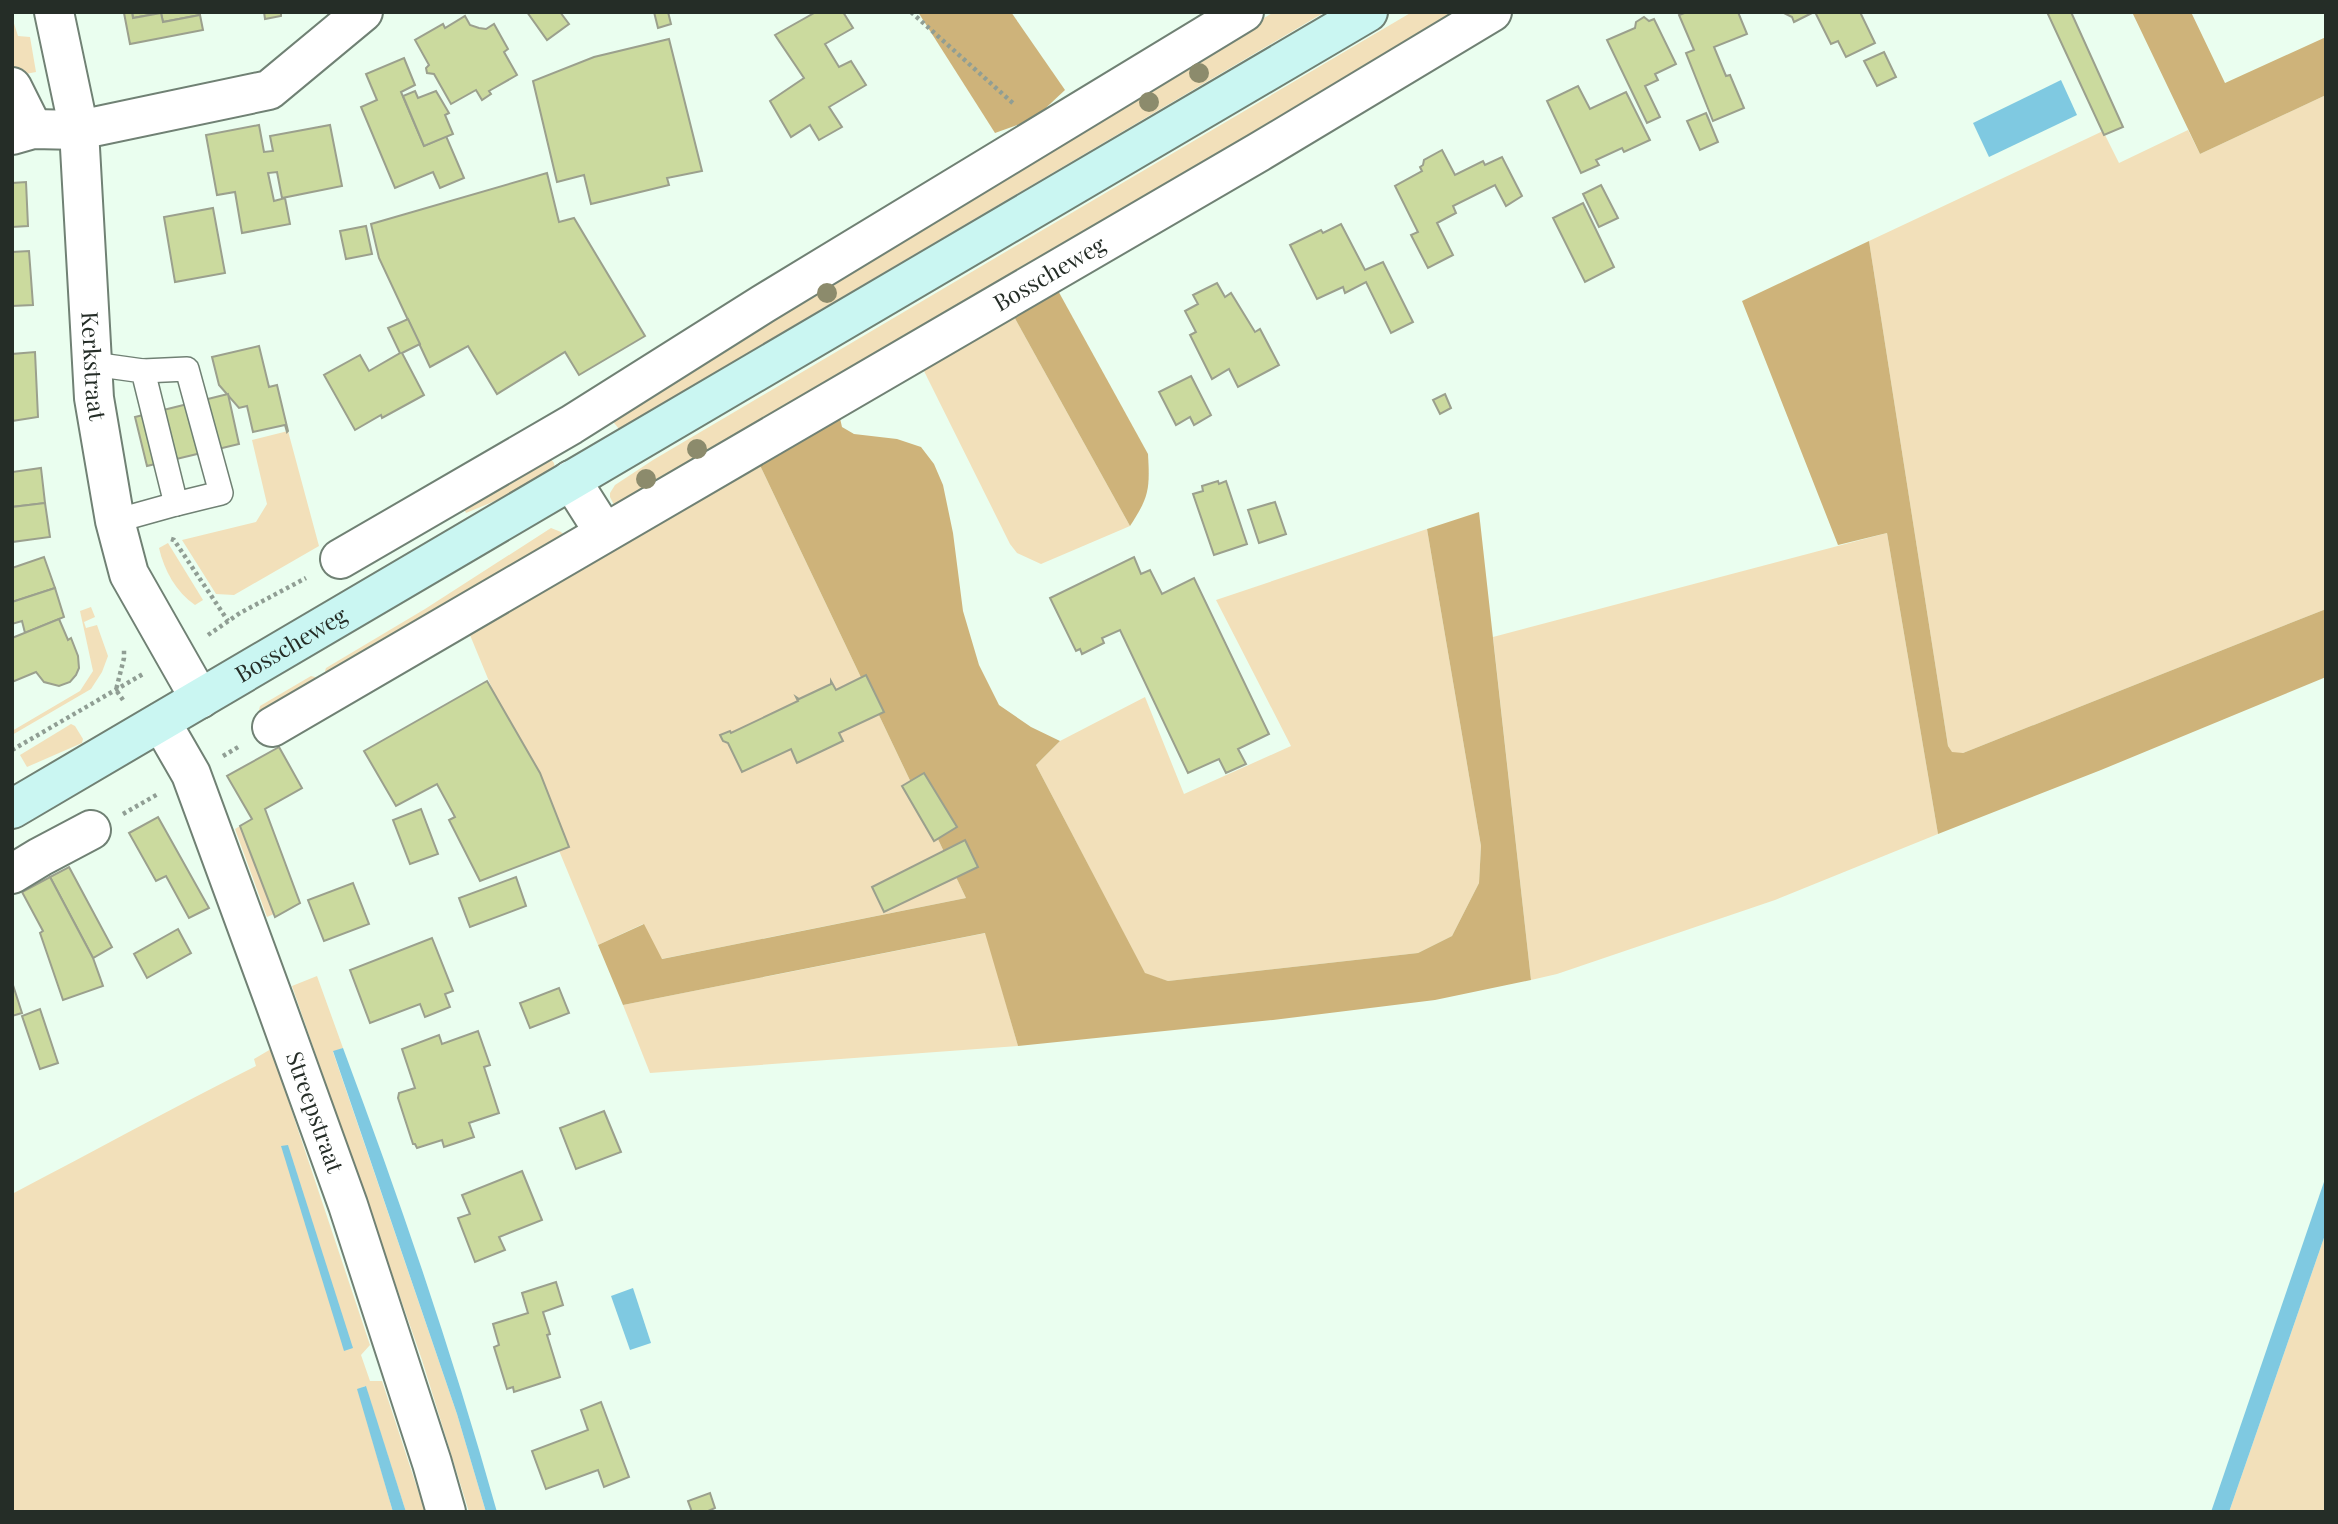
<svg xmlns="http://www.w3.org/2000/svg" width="2338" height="1524" font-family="'Playfair Display',serif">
<rect width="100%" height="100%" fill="#eafeef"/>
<!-- green -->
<g fill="#f2e0ba">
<path d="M1274 12H1325L622 427 619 429 611 419 1003 173Z"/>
<path d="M1412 12H1457L1206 162 615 507 610 497V493L615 485 653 460Z"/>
<path d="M12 17 18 36 30 37 36 72 15 76 12 71Z"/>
<path d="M2326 95V609L1963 753H1952L1948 746 1869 241 2103 131 2119 163 2188 130 2200 154Z"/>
<path d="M1012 313 1130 526 1041 564 1017 553 1010 544 921 365Z"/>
<path d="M288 431 319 546 234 595 216 594 182 540 256 522 267 504 252 440Z"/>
<path d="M550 458 554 463 555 470 514 493 466 513 463 506Z"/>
<path d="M757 459 966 898 661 959 643 924 598 945 465 623Z"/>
<path d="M551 528 561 532 564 535 329 676 325 671 326 668 425 609Z"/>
<path d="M1427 529 1481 846 1479 883 1452 936 1418 953 1168 981 1145 974 1036 765 1060 741 1145 697 1184 794 1291 746 1216 600Z"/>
<path d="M1887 533 1938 834 1775 900 1557 974 1531 980 1493 637Z"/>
<path d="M168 543 203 600 195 605C176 592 164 570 159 548Z"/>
<path d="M91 607 95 617 84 622 86 628 97 625 108 656 102 672 91 689 12 735V731L80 691 93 671 80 611Z"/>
<path d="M311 676 315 677 318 681 265 720 259 710 260 706Z"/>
<path d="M71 724 75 726 83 739 82 743 27 767 20 755Z"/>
<path d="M240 826 274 914 267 917 235 829Z"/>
<path d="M986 933 1018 1046 650 1073 623 1005Z"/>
<path d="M317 976 343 1048 333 1052 457 1414 486 1512H469L422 1360 292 986Z"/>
<path d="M271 1049 370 1345 361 1355 370 1381H382L425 1512H406L365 1386 358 1390 393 1512H12V1194C94 1151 174 1107 256 1066L254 1059Z"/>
<path d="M2326 1232V1512H2229Z"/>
</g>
<!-- forest -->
<g fill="#ceb37a">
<path d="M918 12H1011L1065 90 1034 119 995 133Z"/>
<path d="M2132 12H2191L2225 83 2326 37V95L2200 154Z"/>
<path d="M1869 241 1948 746 1952 752 1963 753 2326 609V677L2101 770 1938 834 1887 533 1838 545 1742 301Z"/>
<path d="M1056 287 1148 454C1150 489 1149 497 1130 526L1012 313Z"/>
<path d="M839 414 842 427 854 434 897 439 921 447 934 464 943 485 953 533 963 611 979 665 999 705 1031 727 1060 741 1036 765 1145 973 1168 981 1418 953 1452 936 1479 883 1481 846 1427 529 1479 512 1531 980 1435 1000 1273 1020 1018 1046 985 933 623 1005 598 945 644 924 662 959 966 898 757 459Z"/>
</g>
<!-- water -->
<g fill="#7fc9e1">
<path d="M2061 80 2077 115 1989 157 1973 123Z"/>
<path d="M343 1048C400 1200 453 1355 497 1512H486L457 1414 333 1051Z"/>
<path d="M288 1145 353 1348 344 1351 281 1146Z"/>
<path d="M2326 1176V1232L2229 1512H2211Z"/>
<path d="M633 1288 651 1343 630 1350 611 1296Z"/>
<path d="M366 1386 406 1512H393L357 1389Z"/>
</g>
<!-- building -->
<g fill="#cbda9e" stroke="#9ba08d" stroke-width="2">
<path d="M132 12H200V15L163 22 161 13 133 18Z"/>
<path d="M132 12 133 18 161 13 163 22 200 15 203 30 130 44 124 13Z"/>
<path d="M264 12H281V16L265 19Z"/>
<path d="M527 12H560L569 24 547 40Z"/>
<path d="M654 12H668L671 24 658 28Z"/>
<path d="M816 12H843L853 28 825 44 839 67 851 61 866 85 829 107 842 127 819 140 810 125 791 137 770 101 804 78 775 35Z"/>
<path d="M1687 12H1738L1747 34 1714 47 1726 76 1730 75 1744 108 1713 121 1686 53 1694 50 1679 15Z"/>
<path d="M1782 12H1814L1794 22 1792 17Z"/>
<path d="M1815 12H1860L1875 43 1846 57 1838 41 1831 44Z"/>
<path d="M2047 12H2071L2123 127 2104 135Z"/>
<path d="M465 16 470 25 479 28 486 29 494 24 508 49 504 52 517 75 489 91 491 94 482 100 476 90 451 104 434 74 427 73 426 68 429 65 415 40 443 24 445 28Z"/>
<path d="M1644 17 1649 21 1654 19 1676 64 1655 74 1658 80 1645 86 1660 117 1647 123 1607 40 1635 28 1636 22Z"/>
<path d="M669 39 702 171 667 178 669 185 591 204 584 175 557 182 533 81 594 57Z"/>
<path d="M1884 52 1896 77 1877 86 1864 61Z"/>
<path d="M404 58 415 85 401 92 424 146 446 136 464 178 440 188 433 172 395 188 361 107 377 100 366 74Z"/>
<path d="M1578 86 1590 109 1626 92 1650 140 1624 152 1622 148 1596 160 1599 165 1581 173 1547 101Z"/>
<path d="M415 91 418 98 436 91 449 113 445 115 453 134 424 146 403 96Z"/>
<path d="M1706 113 1718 142 1700 150 1687 121Z"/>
<path d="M259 125 264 152 273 151 270 136 330 125 342 186 282 198 277 172 268 173 274 201 285 198 290 224 242 233 235 192 217 195 206 135Z"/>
<path d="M1442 150 1455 175 1483 161 1485 165 1502 157 1522 196 1506 206 1495 185 1453 206 1456 213 1437 223 1453 255 1428 268 1411 235 1418 232 1395 186 1422 171 1420 167 1423 165 1424 160Z"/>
<path d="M547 173 559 222 574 218 645 336 579 375 565 352 497 394 468 346 430 367 379 258 371 224Z"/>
<path d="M26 182 28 226 12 227V183Z"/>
<path d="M1601 185 1618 218 1599 227 1583 194Z"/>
<path d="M1583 203 1614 267 1585 282 1553 218Z"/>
<path d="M213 208 225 273 175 282 164 217Z"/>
<path d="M1341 224 1365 270 1383 262 1413 322 1391 333 1366 282 1345 293 1343 287 1317 299 1290 245 1321 230 1323 233Z"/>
<path d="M366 226 372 254 346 259 340 231Z"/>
<path d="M29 251 33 305 12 306V252Z"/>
<path d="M1217 283 1225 297 1231 293 1255 332 1260 329 1279 365 1238 387 1229 369 1212 379 1190 335 1196 332 1185 311 1198 304 1193 295Z"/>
<path d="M408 319 420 344 402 353 424 395 382 418 381 415 355 430 324 375 360 355 369 371 400 353 388 328Z"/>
<path d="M259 346 269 387 277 385 288 431 287 432 285 425 253 432 247 406 239 408 219 385 212 357Z"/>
<path d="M35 352 38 417 12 421V354Z"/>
<path d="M1191 376 1211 415 1194 425 1190 417 1176 425 1159 392Z"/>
<path d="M228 394 239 444 147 466 135 417Z"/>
<path d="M1445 394 1451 408 1440 414 1433 400Z"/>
<path d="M41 468 45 503 12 507V472Z"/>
<path d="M1218 481 1219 484 1226 481 1247 544 1214 555 1193 494 1203 491 1202 486Z"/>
<path d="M1275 502 1286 534 1259 543 1248 510Z"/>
<path d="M45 503 50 537 12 542V507Z"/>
<path d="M44 557 55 588 12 602V568Z"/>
<path d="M1134 557 1141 574 1150 570 1162 594 1194 578 1269 734 1238 749 1246 764 1226 773 1219 759 1188 773 1120 630 1102 638 1104 643 1082 654 1080 649 1076 651 1050 598Z"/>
<path d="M55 588 64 617 25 633 22 621 12 624V602Z"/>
<path d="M59 619 68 640 71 638 78 656 79 668 76 675 70 682 59 686 44 682 36 672 12 682V638Z"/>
<path d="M866 675 884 712 839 733 843 741 797 763 791 749 742 772 728 743 723 741 720 735 730 731 731 733 798 701 796 697 799 699 831 684V681L836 690Z"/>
<path d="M487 681 540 773 569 847 480 881 449 820 455 817 437 784 396 806 364 751Z"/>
<path d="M279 747 302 788 265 809 300 903 275 917 240 826 252 819 227 776Z"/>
<path d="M924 773 957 827 934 841 902 786Z"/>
<path d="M421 809 438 854 410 864 393 820Z"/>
<path d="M158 817 209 908 189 918 166 876 156 881 129 833Z"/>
<path d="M965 840 978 867 884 912 872 887Z"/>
<path d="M69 867 112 947 93 958 50 877Z"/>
<path d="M50 877 93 958 103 986 63 1000 40 933 43 931 22 892Z"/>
<path d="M516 877 526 906 470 927 459 898Z"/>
<path d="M353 883 369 924 324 941 308 900Z"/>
<path d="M178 929 191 953 147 978 134 954Z"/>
<path d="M432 938 453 991 445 994 450 1007 425 1017 420 1004 370 1023 350 970Z"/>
<path d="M12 982 22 1013 12 1016Z"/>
<path d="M559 988 569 1013 530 1028 520 1003Z"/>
<path d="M40 1009 58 1063 40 1069 22 1016Z"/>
<path d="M478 1031 490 1065 484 1067 499 1113 469 1123 474 1137 444 1147 442 1140 417 1148 415 1144H413L398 1098 399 1093 415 1088 402 1049 439 1035 442 1044Z"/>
<path d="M604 1111 621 1152 576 1169 560 1128Z"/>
<path d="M522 1171 542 1220 499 1237 505 1250 475 1262 458 1218 470 1214 462 1195Z"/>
<path d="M556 1282 563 1305 543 1312 550 1334 547 1335 560 1377 514 1392 513 1387 507 1389 494 1347 499 1345 493 1324 528 1313 522 1293Z"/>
<path d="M601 1402 629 1477 604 1487 598 1470 546 1489 532 1451 588 1430 581 1410Z"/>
<path d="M710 1493 715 1508 706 1512H692L688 1501Z"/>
</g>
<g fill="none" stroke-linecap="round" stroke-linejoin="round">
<!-- lane casing -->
<g stroke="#708174" stroke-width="26">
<g id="lane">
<path d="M93 364 143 371 176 504 115 521"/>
<path d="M143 371 187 369 221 493 176 504"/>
</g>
</g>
<!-- street casing -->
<g stroke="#708174" stroke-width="42">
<g id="street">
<path id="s1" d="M54 12 79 130 94 398 115 521 129 574 200 699"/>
<path d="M12 87 33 129"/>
<path d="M12 135 33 129 79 130 269 90 363 12"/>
<path d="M571 480 604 532"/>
<path d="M340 559 571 425 763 304 1244 12"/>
<path id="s2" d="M161 722 191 774 274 1000 348 1205 432 1463 446 1512"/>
<path id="s3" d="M272 727 1259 152 1492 12"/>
<path d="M12 874 40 857 91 830"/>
</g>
</g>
<!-- secondary casing -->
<g stroke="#708174" stroke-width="42">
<g id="secondary">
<path id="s4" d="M12 809 1368 12"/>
</g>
</g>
<!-- path -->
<g stroke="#909e94" stroke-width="4.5" stroke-dasharray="3.5 3.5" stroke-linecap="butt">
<path d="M911 12 1015 105"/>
<path d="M171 539 174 540 228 621"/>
<path d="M208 635 240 613 306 578"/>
<path d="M123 700 116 690 124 658V649"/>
<path d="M12 750 143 674"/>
<path d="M223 756 240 746"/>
<path d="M123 814 158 794"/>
</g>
<!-- lane -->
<use href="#lane" stroke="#fff" stroke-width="23"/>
<!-- street -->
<use href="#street" stroke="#fff" stroke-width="38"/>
<!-- secondary -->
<use href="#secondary" stroke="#caf6f2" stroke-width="38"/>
</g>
<!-- trees -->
<g fill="#8c8b6c">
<circle cx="1199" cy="73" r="10"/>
<circle cx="1149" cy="102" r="10"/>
<circle cx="827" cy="293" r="10"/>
<circle cx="697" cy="449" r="10"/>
<circle cx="646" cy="479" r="10"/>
</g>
<g text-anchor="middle" stroke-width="7" stroke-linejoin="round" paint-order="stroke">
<!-- street labels -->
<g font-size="23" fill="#252d27" stroke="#fff">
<text dy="8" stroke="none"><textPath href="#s3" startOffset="900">Bosscheweg</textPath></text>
<text dy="8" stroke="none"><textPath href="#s1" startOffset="357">Kerkstraat</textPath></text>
<text dy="8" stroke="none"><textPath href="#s4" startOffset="324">Bosscheweg</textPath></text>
<text dy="8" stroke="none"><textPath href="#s2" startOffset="420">Streepstraat</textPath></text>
</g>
</g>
<!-- border -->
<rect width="2338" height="1524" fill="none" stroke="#252d27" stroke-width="28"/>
</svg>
